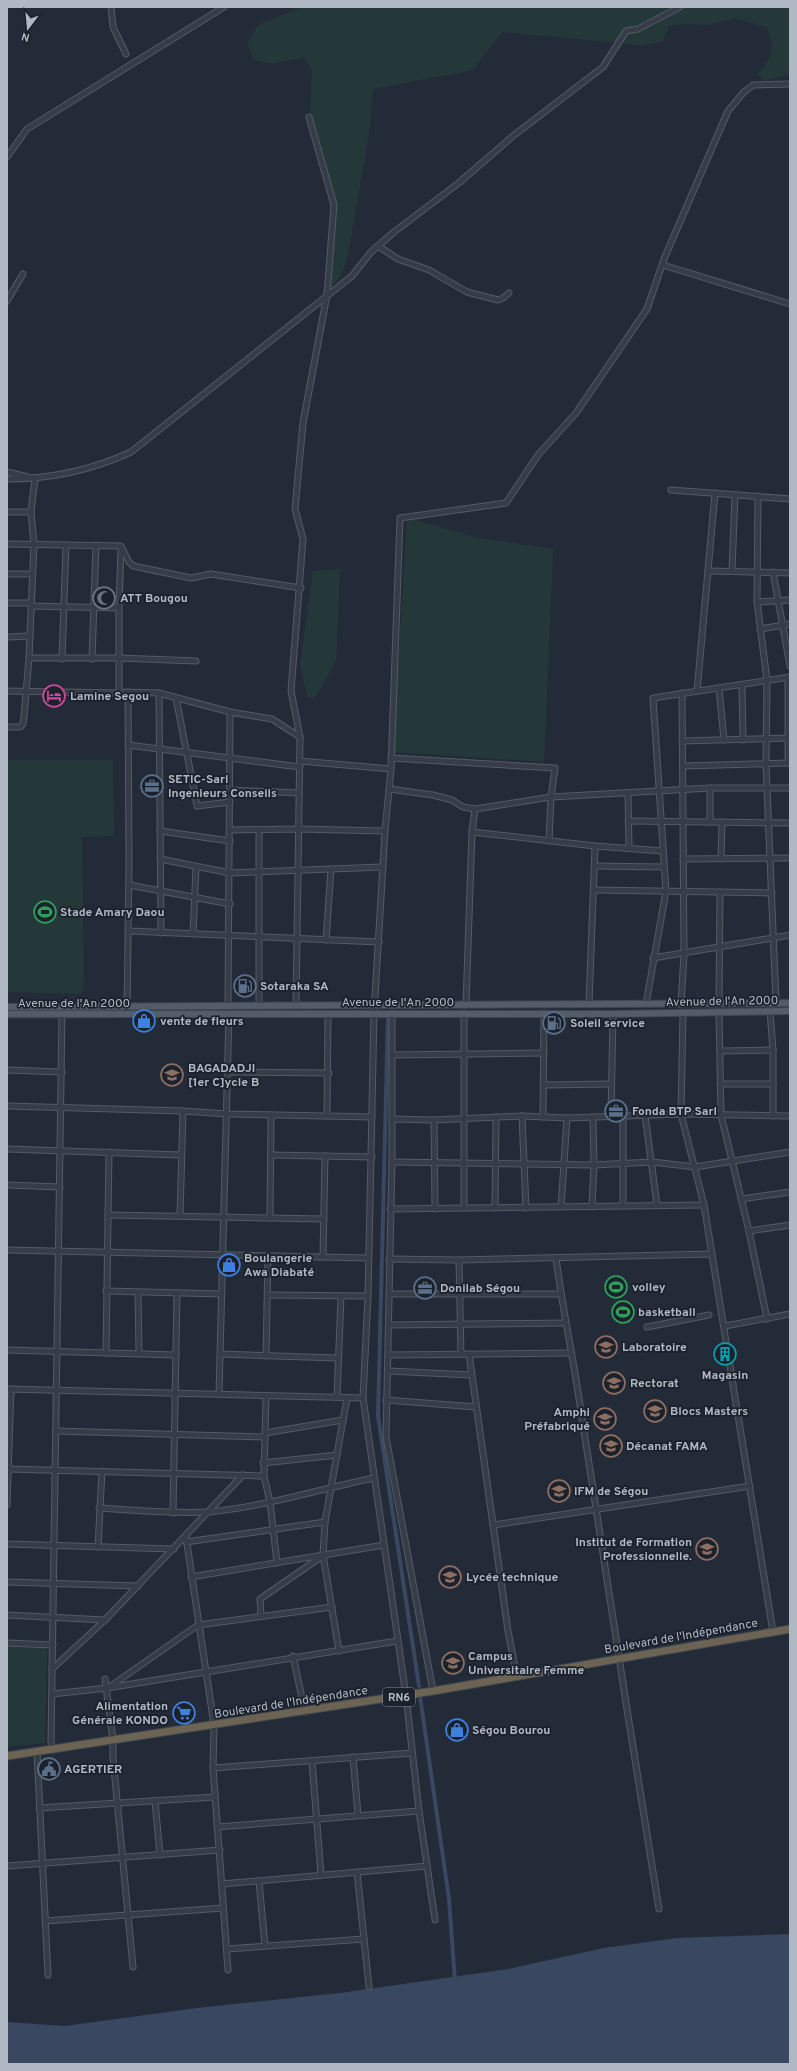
<svg xmlns="http://www.w3.org/2000/svg" width="797" height="2071" font-family="Overpass,sans-serif">
<rect width="100%" height="100%" fill="#222b37"/>
<!-- green -->
<g fill="#253839">
<path d="M301 7H790V74L766 81 757 75C772 54 777 52 766 27L734 18 710 25 685 24 669 26 663 42 640 45 502 32 473 70 373 89 369 134 348 255 341 276 331 287 337 206 310 114 312 71 304 57 271 64 254 60 247 44 258 25Z"/>
<path d="M407 518 479 538 553 549 544 762 393 752Z"/>
<path d="M340 569 336 661 314 699 307 696 300 665 313 571Z"/>
<path d="M7 760H113L114 836 82 837 84 988H82V994L7 992Z"/>
<path d="M627 1299 631 1323 619 1325 615 1301Z"/>
<path d="M7 1647 47 1648 45 1743 7 1747Z"/>
</g>
<!-- water -->
<path fill="#394860" d="M790 1934V2064H7V2022L65 2026 197 2008 340 1993 508 1969 604 1948 677 1938Z"/>
<g fill="none" stroke-linecap="round" stroke-linejoin="round">
<!-- stream -->
<g stroke="#394860" stroke-width="1">
<path d="M7 1018H60"/>
<path d="M64 1018 208 1017"/>
</g>
<!-- canal -->
<g stroke="#394860" stroke-width="4">
<path d="M388 1016 378 1416 419 1686"/>
<path d="M420 1696 449 1899 455 1982"/>
</g>
<!-- minor casing -->
<g stroke="#535b65" stroke-width="7">
<g id="minor">
<path d="M111 7 113 27 126 54"/>
<path d="M7 157 27 129 224 7"/>
<path d="M378 246 398 259 429 270 467 292 498 300 503 298 509 293"/>
<path d="M663 265 790 304"/>
<path d="M7 301 23 274"/>
<path d="M7 472 28 477"/>
<path d="M7 479C50 479 92 470 131 452L352 276 371 252 394 232 460 182 513 136 603 67 626 31 638 29 680 7"/>
<path d="M671 490 790 499"/>
<path d="M758 496 757 602 767 680 766 764 776 1002"/>
<path d="M7 512H31"/>
<path d="M7 544 121 546 129 562 133 566 191 578 211 574 301 588"/>
<path d="M708 571 790 573"/>
<path d="M732 571 735 495"/>
<path d="M773 572 790 666"/>
<path d="M7 574H31"/>
<path d="M757 602 790 600"/>
<path d="M7 603H31"/>
<path d="M31 606 119 608"/>
<path d="M760 629 790 624"/>
<path d="M7 637 29 636"/>
<path d="M29 658H119L196 661"/>
<path d="M62 659 66 545"/>
<path d="M92 659 96 545"/>
<path d="M742 685 743 740"/>
<path d="M719 688 724 740"/>
<path d="M7 691 119 693V608L121 547"/>
<path d="M697 691 715 493"/>
<path d="M125 692 159 693 230 712 272 719 300 737"/>
<path d="M159 693 161 933"/>
<path d="M176 698 197 806 230 802"/>
<path d="M7 727H20L23 724 24 717 29 658 34 544 31 512 35 479"/>
<path d="M682 741 790 738"/>
<path d="M128 745 300 767"/>
<path d="M391 758 555 768 551 797 549 841"/>
<path d="M300 761 391 769"/>
<path d="M788 763V678"/>
<path d="M683 766 790 763"/>
<path d="M710 788V822"/>
<path d="M389 789 433 795 452 800 463 807 475 809 551 797 710 788H790"/>
<path d="M230 790 299 793"/>
<path d="M628 793 629 848"/>
<path d="M628 821 790 823"/>
<path d="M230 830 299 829 385 831"/>
<path d="M259 830V1005"/>
<path d="M160 831 230 841"/>
<path d="M472 832 595 846 663 851"/>
<path d="M721 858 722 822"/>
<path d="M160 859 230 873 383 867"/>
<path d="M683 859 790 858"/>
<path d="M595 866 664 867"/>
<path d="M129 885 230 904"/>
<path d="M595 890 772 893"/>
<path d="M129 931 379 942"/>
<path d="M193 934 196 867"/>
<path d="M326 940 331 869"/>
<path d="M653 958 790 935"/>
<path d="M719 1003 720 892"/>
<path d="M466 1004 472 832 475 809"/>
<path d="M589 1004 595 846"/>
<path d="M646 1004 666 891 653 698 790 677"/>
<path d="M681 1004 684 954 682 693"/>
<path d="M228 1005 230 712"/>
<path d="M296 1005 300 737 291 691 303 539 295 509 303 423 327 295 334 205 309 117"/>
<path d="M770 1011 773 1050V1116"/>
<path d="M683 1012 681 1114 704 1205 773 1632"/>
<path d="M719 1012 721 1115 749 1231 767 1319"/>
<path d="M392 1013V1162L386 1437 433 1691"/>
<path d="M464 1013V1208"/>
<path d="M127 1014 129 864 128 692"/>
<path d="M720 1051 773 1050"/>
<path d="M392 1055 544 1053"/>
<path d="M7 1070 62 1072"/>
<path d="M229 1072 329 1073"/>
<path d="M720 1084H773"/>
<path d="M544 1085 611 1084"/>
<path d="M7 1106 183 1111 228 1114 372 1117"/>
<path d="M645 1115 657 1205"/>
<path d="M327 1116 328 1014"/>
<path d="M522 1116 526 1208"/>
<path d="M611 1116 613 1014"/>
<path d="M623 1116V1206"/>
<path d="M543 1117 544 1013"/>
<path d="M392 1119 434 1120 522 1116 567 1118 681 1114 790 1116"/>
<path d="M434 1120 435 1209"/>
<path d="M7 1149 180 1155"/>
<path d="M271 1155 372 1157"/>
<path d="M392 1162 594 1165 652 1162 695 1167 790 1152"/>
<path d="M7 1185 60 1187"/>
<path d="M741 1199 790 1192"/>
<path d="M561 1207 567 1118"/>
<path d="M592 1207 594 1165 593 1117"/>
<path d="M495 1208 496 1117"/>
<path d="M390 1209 704 1205"/>
<path d="M108 1215 324 1219"/>
<path d="M180 1216 183 1111"/>
<path d="M270 1218 271 1115"/>
<path d="M749 1231 790 1225"/>
<path d="M7 1250 368 1258"/>
<path d="M323 1257 325 1156"/>
<path d="M556 1258C562 1307 573 1356 580 1405 605 1574 632 1741 659 1909"/>
<path d="M389 1259 459 1260 712 1254"/>
<path d="M459 1260 461 1354"/>
<path d="M106 1291 222 1294"/>
<path d="M138 1292 139 1354"/>
<path d="M389 1294H561"/>
<path d="M268 1295 368 1296"/>
<path d="M389 1325 565 1323"/>
<path d="M725 1326 790 1314"/>
<path d="M647 1327 709 1315"/>
<path d="M7 1350 176 1355"/>
<path d="M106 1353 109 1152"/>
<path d="M221 1354 337 1358"/>
<path d="M469 1354 508 1631 517 1677"/>
<path d="M388 1355 570 1353"/>
<path d="M266 1356 268 1256"/>
<path d="M388 1371 471 1375"/>
<path d="M7 1389 363 1398"/>
<path d="M219 1394 229 1013"/>
<path d="M266 1396 264 1476 270 1502 277 1563"/>
<path d="M337 1397 341 1296"/>
<path d="M386 1400 476 1407"/>
<path d="M56 1431 265 1437"/>
<path d="M265 1433 343 1420"/>
<path d="M263 1463 337 1455"/>
<path d="M7 1469 264 1476"/>
<path d="M7 1505 11 1389"/>
<path d="M99 1508C135 1510 172 1514 208 1512 264 1507 319 1489 374 1478"/>
<path d="M173 1513 177 1293"/>
<path d="M493 1525 750 1486"/>
<path d="M186 1537 214 1725 213 1768 228 1970"/>
<path d="M186 1542 325 1522"/>
<path d="M7 1544 174 1549"/>
<path d="M98 1547 102 1471"/>
<path d="M191 1577 384 1545"/>
<path d="M7 1582 138 1586"/>
<path d="M7 1615 105 1620"/>
<path d="M261 1616 260 1599 321 1557"/>
<path d="M7 1643 53 1645"/>
<path d="M339 1651 323 1555 325 1522 347 1398"/>
<path d="M293 1656 305 1712"/>
<path d="M52 1669 105 1620 243 1475"/>
<path d="M105 1679 113 1740V1758L133 1967"/>
<path d="M108 1688 198 1625 332 1607"/>
<path d="M52 1694 107 1688 397 1641"/>
<path d="M53 1750 51 1742 62 1014"/>
<path d="M37 1752 48 1975"/>
<path d="M353 1757 358 1815"/>
<path d="M312 1761 321 1875"/>
<path d="M213 1768 412 1753"/>
<path d="M155 1801 160 1855"/>
<path d="M39 1808 215 1797"/>
<path d="M217 1827 419 1811"/>
<path d="M7 1866 220 1850"/>
<path d="M357 1872 369 1987"/>
<path d="M259 1881 265 1946"/>
<path d="M222 1884 427 1866"/>
<path d="M435 1920 419 1811 406 1696 363 1398 368 1296 374 1013 385 831 391 769 400 518 506 503 538 455 576 413 647 309 664 259 728 111 744 92 753 85 790 84"/>
<path d="M45 1921 223 1908"/>
<path d="M227 1949 364 1939"/>
</g>
</g>
<!-- major casing -->
<g stroke="#3f4651" stroke-width="8">
<g id="major">
<path d="M7 1007 790 1003"/>
<path d="M7 1014H613L790 1011"/>
</g>
</g>
<!-- highway casing -->
<g stroke="#404852" stroke-width="9">
<path id="highway" d="M7 1756 433 1691 790 1629"/>
</g>
<!-- minor -->
<use href="#minor" stroke="#363d48" stroke-width="5"/>
<!-- major -->
<use href="#major" stroke="#535c68" stroke-width="6"/>
<!-- highway -->
<use href="#highway" stroke="#6d6353" stroke-width="7"/>
</g>
<!-- icons -->
<defs>
<g id="mosque-ring" transform="scale(1.15)"><circle r="9.5" fill="#1b222c" stroke="#6b7280" stroke-width="1.5"/><path d="M3.5-4.9A6 6 0 1 0 3.5 4.9A5 5 0 1 1 3.5-4.9Z" fill="#6b7280"/></g>
<g id="hotel-ring" transform="scale(1.15)"><circle r="9.5" fill="#1b222c" stroke="#d1479c" stroke-width="1.5"/><path d="M-6-4.5h1.5V1H6V5H4.5V3h-9V5H-6ZM-4 0a1.8 1.8 0 1 1 3.6 0ZM.5 0V-2.5h3Q6-2.5 6 0Z" fill="#d1479c"/></g>
<g id="office-ring" transform="scale(1.15)"><circle r="9.5" fill="#1b222c" stroke="#5c6f8a" stroke-width="1.5"/><path d="M-6-3h4V-5.5h4V-3h4V5H-6ZM-1-4.5V-3h2v-1.5ZM-6 0V1H6V0Z" fill="#5c6f8a"/></g>
<g id="stadium-ring" transform="scale(1.15)"><circle r="9.5" fill="#1b222c" stroke="#2e9e5b" stroke-width="1.5"/><path d="M0-5a6.5 5 0 1 0 0 10a6.5 5 0 1 0 0-10ZM-3.5-1.8h7v3.6h-7Z" fill="#2e9e5b"/></g>
<g id="fuel-ring" transform="scale(1.15)"><circle r="9.5" fill="#1b222c" stroke="#5c6f8a" stroke-width="1.5"/><path d="M-5.5-6h7V0h2V4h1.3V-2.5L3-4.5l.8-.8L6-3V5H2.5V1h-1V6h-7ZM-4.2-4.7v3.2H.2V-4.7Z" fill="#5c6f8a"/></g>
<g id="shop-ring" transform="scale(1.15)"><circle r="9.5" fill="#1b222c" stroke="#3f7fe0" stroke-width="1.5"/><path d="M-5-2.5h2.3a2.7 3.5 0 0 1 5.4 0H5L5.5 6h-11ZM-1.5-2.5h3a1.5 2.3 0 0 0-3 0Z" fill="#3f7fe0"/></g>
<g id="school-ring" transform="scale(1.15)"><circle r="9.5" fill="#1b222c" stroke="#8d6e63" stroke-width="1.5"/><path d="M0-5L7-2L0 1L-7-2ZM-4 1L0 2.5L4 1V4Q0 6-4 4Z" fill="#8d6e63"/></g>
<g id="university-ring" transform="scale(1.15)"><circle r="9.5" fill="#1b222c" stroke="#8d6e63" stroke-width="1.5"/><path d="M0-5L7-2L0 1L-7-2ZM-4 1L0 2.5L4 1V4Q0 6-4 4Z" fill="#8d6e63"/></g>
<g id="building-ring" transform="scale(1.15)"><circle r="9.5" fill="#1b222c" stroke="#0f9aa8" stroke-width="1.5"/><path d="M-4-6H4V6H1V3H-1V6H-4ZM-2.5-4.3h1.7v1.8h-1.7ZM.8-4.3h1.7v1.8H.8ZM-2.5-1h1.7V.8h-1.7ZM.8-1h1.7V.8H.8Z" fill="#0f9aa8"/></g>
<g id="supermarket-ring" transform="scale(1.15)"><circle r="9.5" fill="#1b222c" stroke="#3f7fe0" stroke-width="1.5"/><path d="M-6-5.5h2.5l.6 2H6L4.5 2H-2.5L-4.4-4H-6ZM-1.5 3.2a1.3 1.3 0 1 0 .1 0ZM3 3.2a1.3 1.3 0 1 0 .1 0Z" fill="#3f7fe0"/></g>
<g id="civic-ring" transform="scale(1.15)"><circle r="9.5" fill="#1b222c" stroke="#5c6f8a" stroke-width="1.5"/><path d="M-.6-6.5H3V-4.5H.6V-3L4-1V1h2V6H-6V1h2V-1L-.6-3ZM-1.2 2.5V6h2.4V2.5Z" fill="#5c6f8a"/></g>
</defs>
<g fill-rule="evenodd">
<use href="#mosque-ring" x="104" y="598"/>
<use href="#hotel-ring" x="54" y="696"/>
<use href="#office-ring" x="152" y="786"/>
<use href="#stadium-ring" x="45" y="912"/>
<use href="#fuel-ring" x="245" y="986"/>
<use href="#shop-ring" x="144" y="1021"/>
<use href="#fuel-ring" x="554" y="1023"/>
<use href="#school-ring" x="172" y="1075"/>
<use href="#office-ring" x="616" y="1111"/>
<use href="#shop-ring" x="229" y="1265"/>
<use href="#stadium-ring" x="616" y="1287"/>
<use href="#office-ring" x="425" y="1288"/>
<use href="#stadium-ring" x="623" y="1312"/>
<use href="#university-ring" x="606" y="1347"/>
<use href="#building-ring" x="725" y="1354"/>
<use href="#university-ring" x="614" y="1383"/>
<use href="#university-ring" x="655" y="1411"/>
<use href="#university-ring" x="605" y="1419"/>
<use href="#university-ring" x="611" y="1446"/>
<use href="#school-ring" x="559" y="1491"/>
<use href="#school-ring" x="707" y="1549"/>
<use href="#school-ring" x="450" y="1577"/>
<use href="#university-ring" x="453" y="1663"/>
<use href="#supermarket-ring" x="184" y="1713"/>
<use href="#shop-ring" x="457" y="1730"/>
<use href="#civic-ring" x="49" y="1769"/>
</g>
<g text-anchor="middle" stroke-width="3.5" stroke-linejoin="round" paint-order="stroke">
<!-- shield labels -->
<rect fill="#1b222c" stroke="#838b96" stroke-width="1" x="383" y="1688" width="32" height="18" rx="3"/>
<g font-size="11" font-weight="bold" fill="#b0b8c4">
<text x="399" y="1701">RN6</text>
</g>
<!-- poi labels -->
<g font-size="12" font-weight="bold" fill="#b0b8c4" stroke="#1b222c" text-anchor="start">
<text x="120" y="602">ATT Bougou</text>
<text x="70" y="700">Lamine Segou</text>
<text x="168" y="783">SETIC-Sarl<tspan x="168" dy="14">Ingenieurs Conseils</tspan></text>
<text x="60" y="916">Stade Amary Daou</text>
<text x="260" y="990">Sotaraka SA</text>
<text x="160" y="1025">vente de fleurs</text>
<text x="570" y="1027">Soleil service</text>
<text x="188" y="1072">BAGADADJI<tspan x="188" dy="14">[1er C]ycle B</tspan></text>
<text x="632" y="1115">Fonda BTP Sarl</text>
<text x="244" y="1262">Boulangerie<tspan x="244" dy="14">Awa Diabaté</tspan></text>
<text x="632" y="1291">volley</text>
<text x="440" y="1292">Donilab Ségou</text>
<text x="638" y="1316">basketball</text>
<text x="622" y="1351">Laboratoire</text>
<text x="725" y="1379" text-anchor="middle">Magasin</text>
<text x="630" y="1387">Rectorat</text>
<text x="670" y="1415">Blocs Masters</text>
<text x="590" y="1416" text-anchor="end">Amphi<tspan x="590" dy="14">Préfabriqué</tspan></text>
<text x="626" y="1450">Décanat FAMA</text>
<text x="574" y="1495">IFM de Ségou</text>
<text x="692" y="1546" text-anchor="end">Institut de Formation<tspan x="692" dy="14">Professionnelle.</tspan></text>
<text x="466" y="1581">Lycée technique</text>
<text x="468" y="1660">Campus<tspan x="468" dy="14">Universitaire Femme</tspan></text>
<text x="168" y="1710" text-anchor="end">Alimentation<tspan x="168" dy="14">Générale KONDO</tspan></text>
<text x="472" y="1734">Ségou Bourou</text>
<text x="64" y="1773">AGERTIER</text>
</g>
<!-- street labels -->
<g font-size="12" fill="#b0b8c4" stroke="#1b222c">
<text transform="translate(722 1001) rotate(-1)" y="4">Avenue de l'An 2000</text>
<text x="398" y="1006">Avenue de l'An 2000</text>
<text x="74" y="1007">Avenue de l'An 2000</text>
<text transform="translate(681 1636) rotate(-10)" y="4">Boulevard de l'Indépendance</text>
<text transform="translate(291 1702) rotate(-9)" y="4">Boulevard de l'Indépendance</text>
</g>
</g>
<!-- border -->
<rect width="797" height="2071" fill="none" stroke="#b0b8c4" stroke-width="16"/>
<!-- north arrow -->
<g transform="translate(28 28) rotate(196)" stroke="#1b222c" stroke-width="3" paint-order="stroke">
<path d="M0-3L7 15L0 10L-7 15Z" fill="#b0b8c4"/>
<text y="-6" font-size="11" font-weight="bold" text-anchor="middle" fill="#b0b8c4">N</text>
</g>
</svg>
